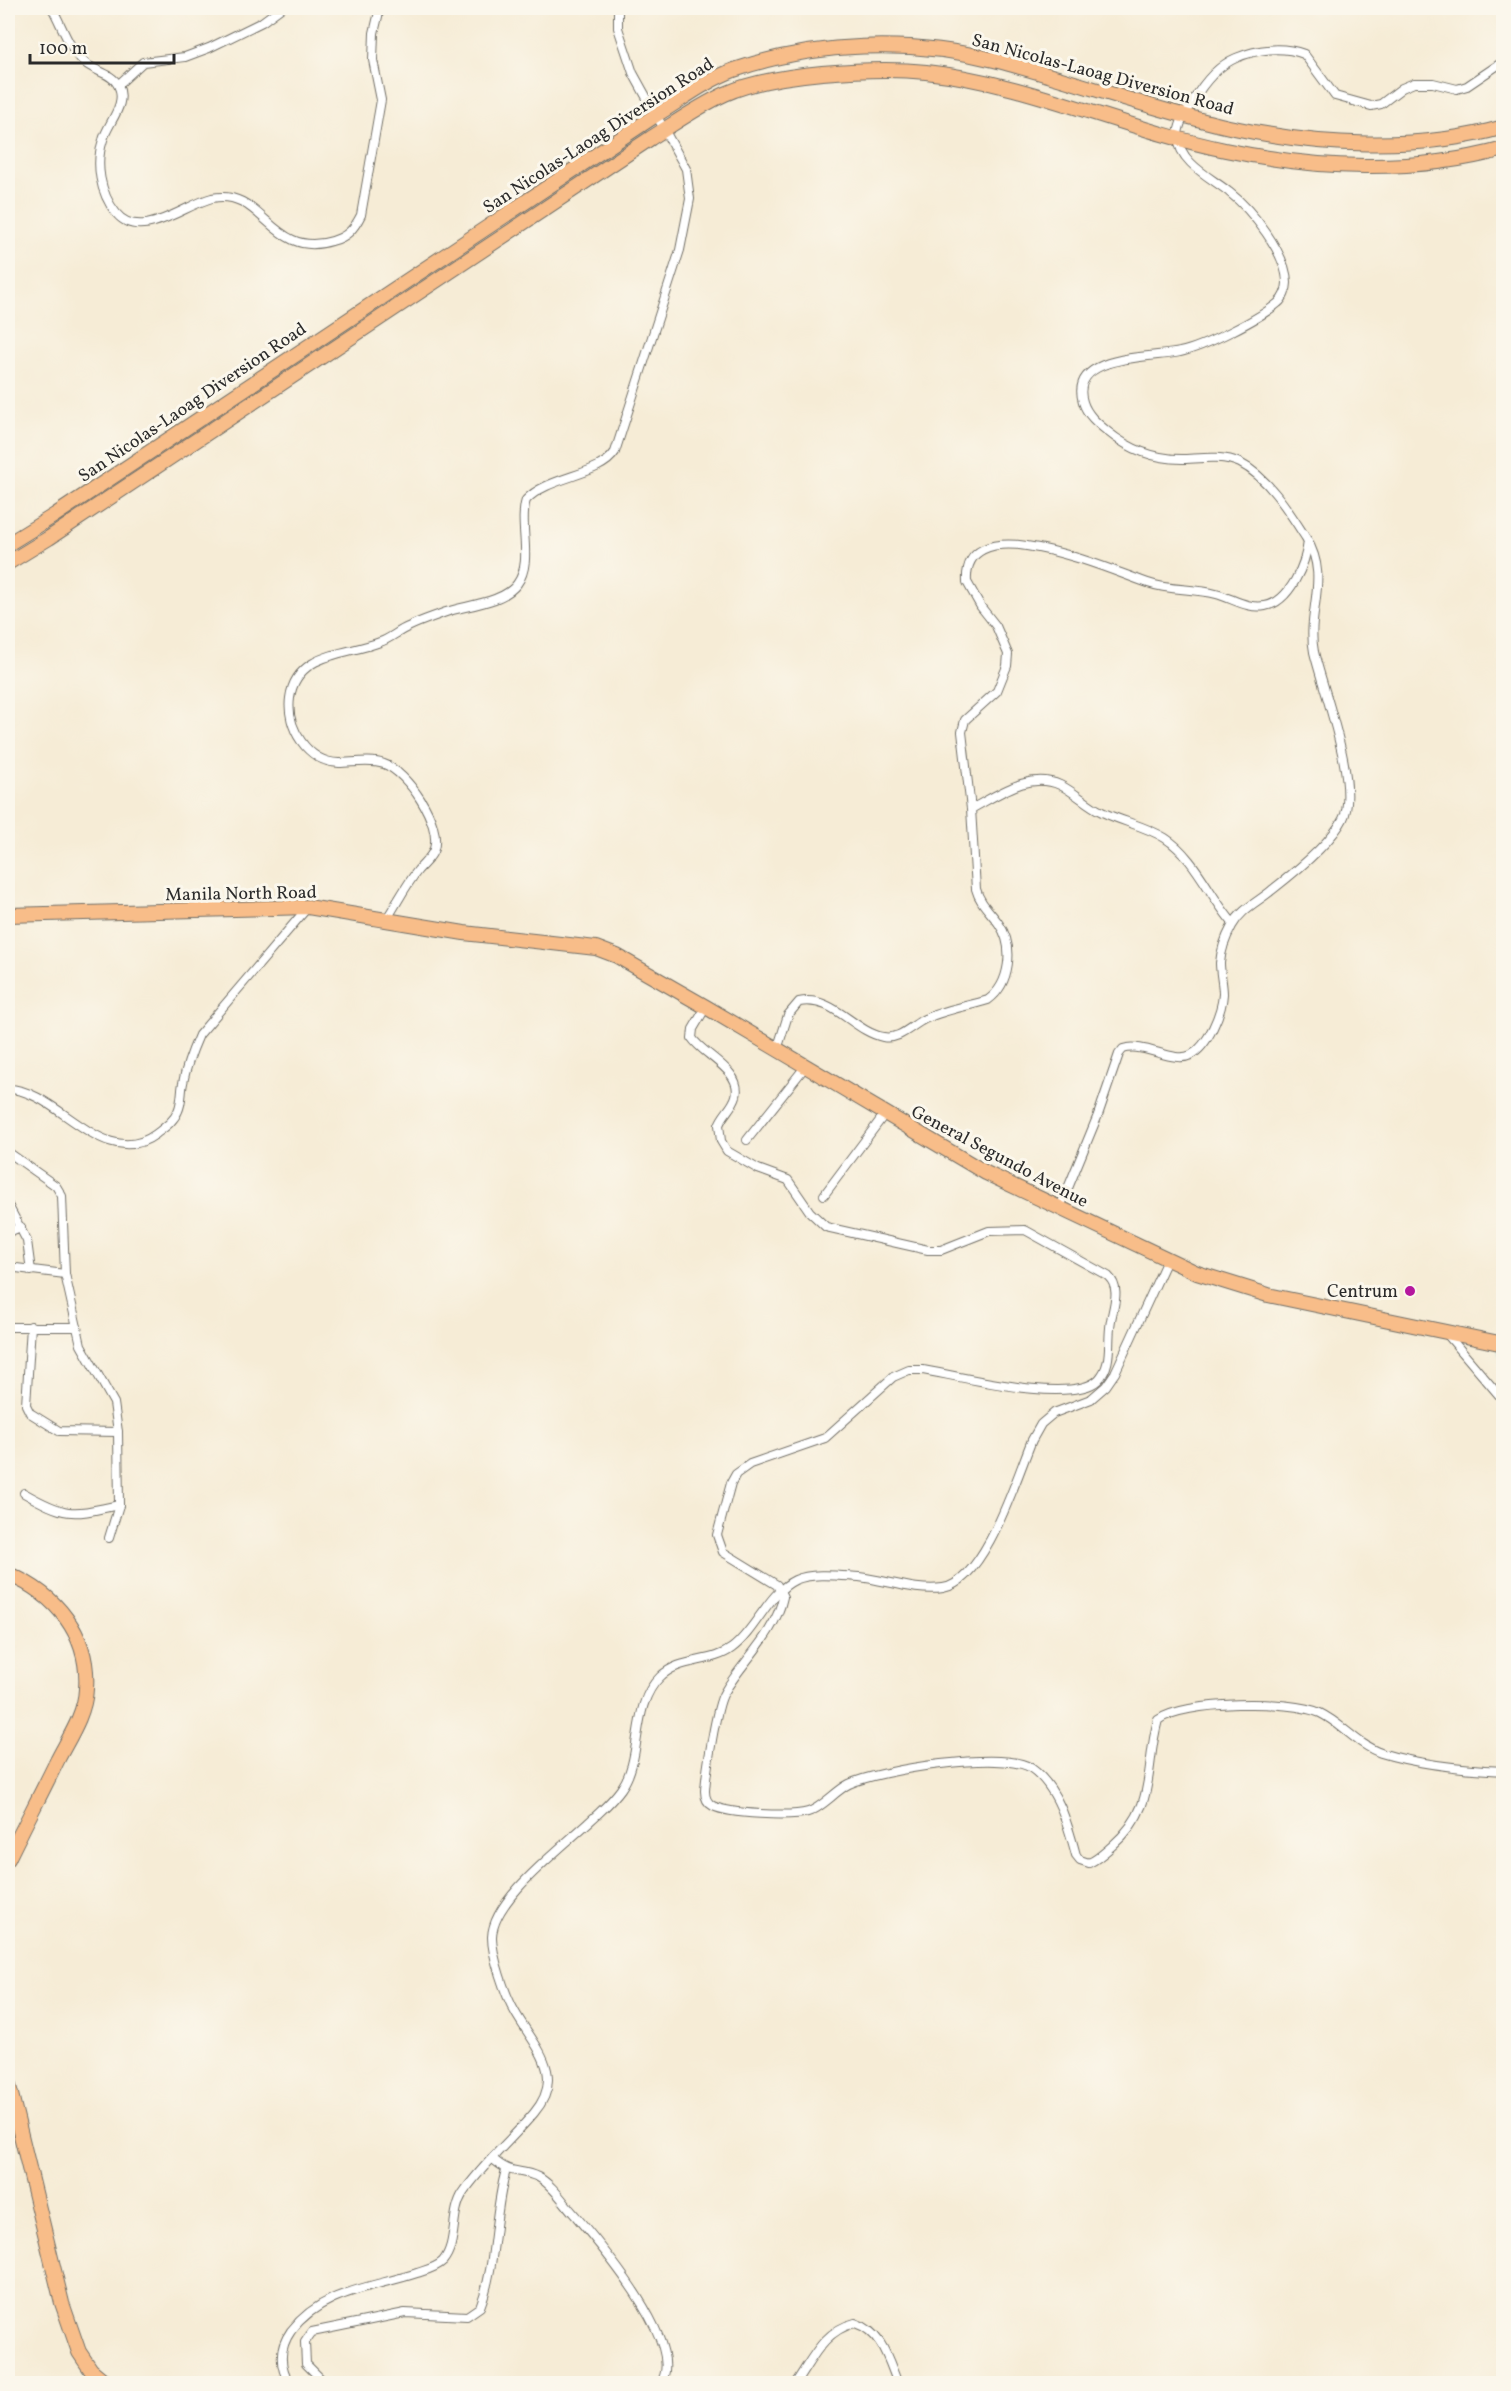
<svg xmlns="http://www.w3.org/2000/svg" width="1511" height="2391" font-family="Vollkorn,serif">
<rect width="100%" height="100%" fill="#fbf7ec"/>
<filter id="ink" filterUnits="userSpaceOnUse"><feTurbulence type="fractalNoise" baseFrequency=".0167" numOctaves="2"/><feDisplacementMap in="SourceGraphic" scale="12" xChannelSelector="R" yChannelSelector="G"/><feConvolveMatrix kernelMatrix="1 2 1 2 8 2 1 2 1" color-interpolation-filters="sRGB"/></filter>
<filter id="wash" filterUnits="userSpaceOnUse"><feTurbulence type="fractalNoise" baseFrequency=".008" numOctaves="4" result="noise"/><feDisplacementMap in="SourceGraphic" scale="24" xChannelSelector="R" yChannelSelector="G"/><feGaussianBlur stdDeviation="1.35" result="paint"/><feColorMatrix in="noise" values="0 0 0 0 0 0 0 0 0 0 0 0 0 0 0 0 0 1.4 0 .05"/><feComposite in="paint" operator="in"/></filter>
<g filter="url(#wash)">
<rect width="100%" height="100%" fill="#f6ecd6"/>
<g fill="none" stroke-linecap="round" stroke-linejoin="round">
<!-- stream -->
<path stroke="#5ac0d7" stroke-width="3" d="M1499 1349 1504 1362"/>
</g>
</g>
<g filter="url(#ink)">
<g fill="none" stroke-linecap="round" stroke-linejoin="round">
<!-- minor casing -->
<g stroke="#726f67" stroke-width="10">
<g id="minor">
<path d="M52 8C62 25 68 48 84 62 93 71 112 73 118 85 128 104 108 122 103 140 95 164 100 193 116 213 140 243 184 205 212 198 263 187 271 260 332 241 347 237 354 229 361 215L381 100 373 60 374 33 380 8"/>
<path d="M118 85 143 62 185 57 209 48 262 22 281 8"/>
<path d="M971 809C998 795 1029 771 1060 785 1075 792 1087 805 1102 812 1123 822 1146 826 1165 838 1195 857 1210 897 1233 923"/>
<path d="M386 920C397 903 406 885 418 870 424 863 432 857 434 849 442 823 407 772 384 764 371 759 352 763 339 763 307 762 286 727 290 698 296 652 347 655 380 642 390 639 398 631 408 627 420 621 433 617 446 612 467 605 503 603 517 584 534 561 518 526 526 500 548 476 600 476 615 452L680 250 690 199 686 169 633 73 618 28V8"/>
<path d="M706 1007 693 1029 692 1038C703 1055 743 1071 736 1096 733 1107 723 1114 719 1125L721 1141 727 1151 758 1169 788 1180 810 1212 826 1227 928 1250H941L989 1231 1025 1230 1108 1276C1123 1290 1111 1310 1110 1328 1108 1346 1112 1366 1098 1380 1071 1405 959 1376 923 1370H909L893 1377 825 1438 750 1464 736 1474 731 1483 717 1535 723 1552 777 1585 783 1597C775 1635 742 1661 724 1693 716 1706 706 1774 705 1791 705 1798 707 1803 713 1806 729 1814 791 1817 808 1812 822 1808 835 1791 849 1784 878 1770 1004 1750 1031 1768 1058 1787 1068 1825 1076 1855L1080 1860 1089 1863C1098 1859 1105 1852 1112 1846 1158 1806 1144 1770 1158 1720 1183 1701 1290 1699 1320 1713 1341 1723 1358 1745 1381 1753 1420 1765 1463 1769 1504 1771"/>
<path d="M777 1050 788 1015 799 1002C833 995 853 1031 883 1037 898 1040 909 1028 921 1021 941 1010 966 1007 988 1000 1010 984 1015 947 999 924 991 912 980 904 976 889L971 809 962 732 965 720 997 691 1007 666 1008 654 996 626 981 607 967 582C962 503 1114 572 1148 583 1170 591 1194 588 1216 594 1232 598 1247 609 1265 606 1290 602 1306 563 1308 541"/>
<path d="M8 1089C57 1089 104 1173 156 1134 165 1127 174 1121 178 1111 182 1103 181 1092 183 1083 186 1066 192 1051 199 1035L308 907"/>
<path d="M747 1140 805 1067"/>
<path d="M8 1152 56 1186 62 1196 65 1274 81 1345 114 1403 118 1432 119 1505 109 1538"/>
<path d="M824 1195 884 1115"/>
<path d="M8 1205 27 1241 31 1271"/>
<path d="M1059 1210 1098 1115 1119 1054 1123 1049C1145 1042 1173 1064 1191 1055 1208 1046 1222 1012 1223 994 1223 984 1220 973 1220 963 1221 950 1226 937 1232 926 1241 909 1258 902 1272 890 1294 873 1331 843 1343 819 1360 786 1323 690 1314 652 1306 611 1331 578 1306 538 1290 513 1268 477 1240 463 1223 455 1204 458 1186 459 1156 460 1130 450 1107 431 1097 423 1087 415 1083 402 1068 353 1155 358 1180 352 1204 347 1259 319 1278 303 1283 299 1287 290 1287 283 1287 254 1251 209 1229 192 1212 178 1179 163 1178 137 1178 124 1186 111 1193 101 1203 84 1217 66 1236 58 1257 49 1282 46 1304 54L1335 96 1371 106 1381 104 1402 88 1414 83H1433L1457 89 1467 86 1504 61"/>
<path d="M8 1232 21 1227"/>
<path d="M8 1267 65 1274"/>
<path d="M31 1326 26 1405 30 1413 59 1431 118 1432"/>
<path d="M8 1327H77"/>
<path d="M1446 1333 1504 1401"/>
<path d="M24 1493C68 1518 72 1515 119 1505"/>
<path d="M493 2159C512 2176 519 2168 538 2177 552 2184 564 2203 574 2214 598 2242 688 2346 660 2384"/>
<path d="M290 2384C279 2366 279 2348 291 2331 322 2290 372 2288 417 2273 426 2270 436 2268 443 2261 458 2243 450 2213 463 2193 483 2164 511 2140 534 2113 567 2074 534 2046 515 2012 505 1995 492 1956 492 1937 493 1890 593 1828 621 1789 644 1757 630 1706 660 1677 680 1657 711 1664 732 1648 756 1630 768 1593 795 1580 812 1572 841 1576 859 1577 886 1580 916 1592 943 1588 985 1582 1017 1476 1032 1440L1041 1424 1054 1413 1091 1399 1106 1386 1115 1373 1167 1260"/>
<path d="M326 2384 306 2364 305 2342 312 2332 405 2313 467 2316 480 2307C497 2263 493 2215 506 2170"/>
<path d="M795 2384C813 2358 823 2331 855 2323 882 2332 888 2359 898 2384"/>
</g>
</g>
<!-- primary casing -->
<g stroke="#726f67" stroke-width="16">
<g id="primary">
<path d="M8 544 55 515 656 115C681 100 707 80 734 70 815 42 911 39 994 60 1073 80 1150 109 1229 127 1317 146 1417 152 1504 127"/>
<path d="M8 563 49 538 651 138C675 123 699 106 725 94 754 81 790 76 822 73 856 70 892 68 926 72 1028 83 1124 129 1225 150 1315 169 1414 174 1504 149"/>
<path d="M8 1574C56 1594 90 1635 86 1689 85 1715 68 1739 57 1761 41 1794 24 1826 8 1859"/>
<path d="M8 2082 62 2303 79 2352 91 2370 108 2384"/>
</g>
</g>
<!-- trunk casing -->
<g stroke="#726f67" stroke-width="16">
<path id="trunk" d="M8 915 308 907 464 933 596 948 617 956 706 1007 986 1173 1197 1273 1268 1295 1504 1344"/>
</g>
<!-- minor -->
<use href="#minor" stroke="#fff" stroke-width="8"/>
<!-- primary -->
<use href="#primary" stroke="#f8bd89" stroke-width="14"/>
<!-- trunk -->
<use href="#trunk" stroke="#f8bd89" stroke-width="14"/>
</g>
</g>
<!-- markers -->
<circle fill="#b5179e" stroke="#fbf7ec" stroke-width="2" cx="1410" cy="1291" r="6"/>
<g text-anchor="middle" stroke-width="6" stroke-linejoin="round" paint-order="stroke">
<!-- street labels -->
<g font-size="18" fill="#2b2b2b" stroke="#fbf7ec">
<text transform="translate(1103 74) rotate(15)" y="6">San Nicolas-Laoag Diversion Road</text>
<text transform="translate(598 135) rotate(-33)" y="6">San Nicolas-Laoag Diversion Road</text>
<text transform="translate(192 402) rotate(-34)" y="6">San Nicolas-Laoag Diversion Road</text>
<text transform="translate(241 893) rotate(-1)" y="6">Manila North Road</text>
<text transform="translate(1000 1156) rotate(28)" y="6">General Segundo Avenue</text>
</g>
<!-- poi labels -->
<g font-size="18" fill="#2b2b2b" stroke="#fbf7ec" text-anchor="end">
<text x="1398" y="1297">Centrum</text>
</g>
</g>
<!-- margin -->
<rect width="1511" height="2391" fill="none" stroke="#fbf7ec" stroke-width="30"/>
<!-- scale -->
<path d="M30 54v9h144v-9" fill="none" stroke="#2b2b2b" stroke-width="3"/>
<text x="39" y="54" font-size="18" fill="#2b2b2b" stroke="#fbf7ec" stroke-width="4.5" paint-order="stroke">100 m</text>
</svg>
